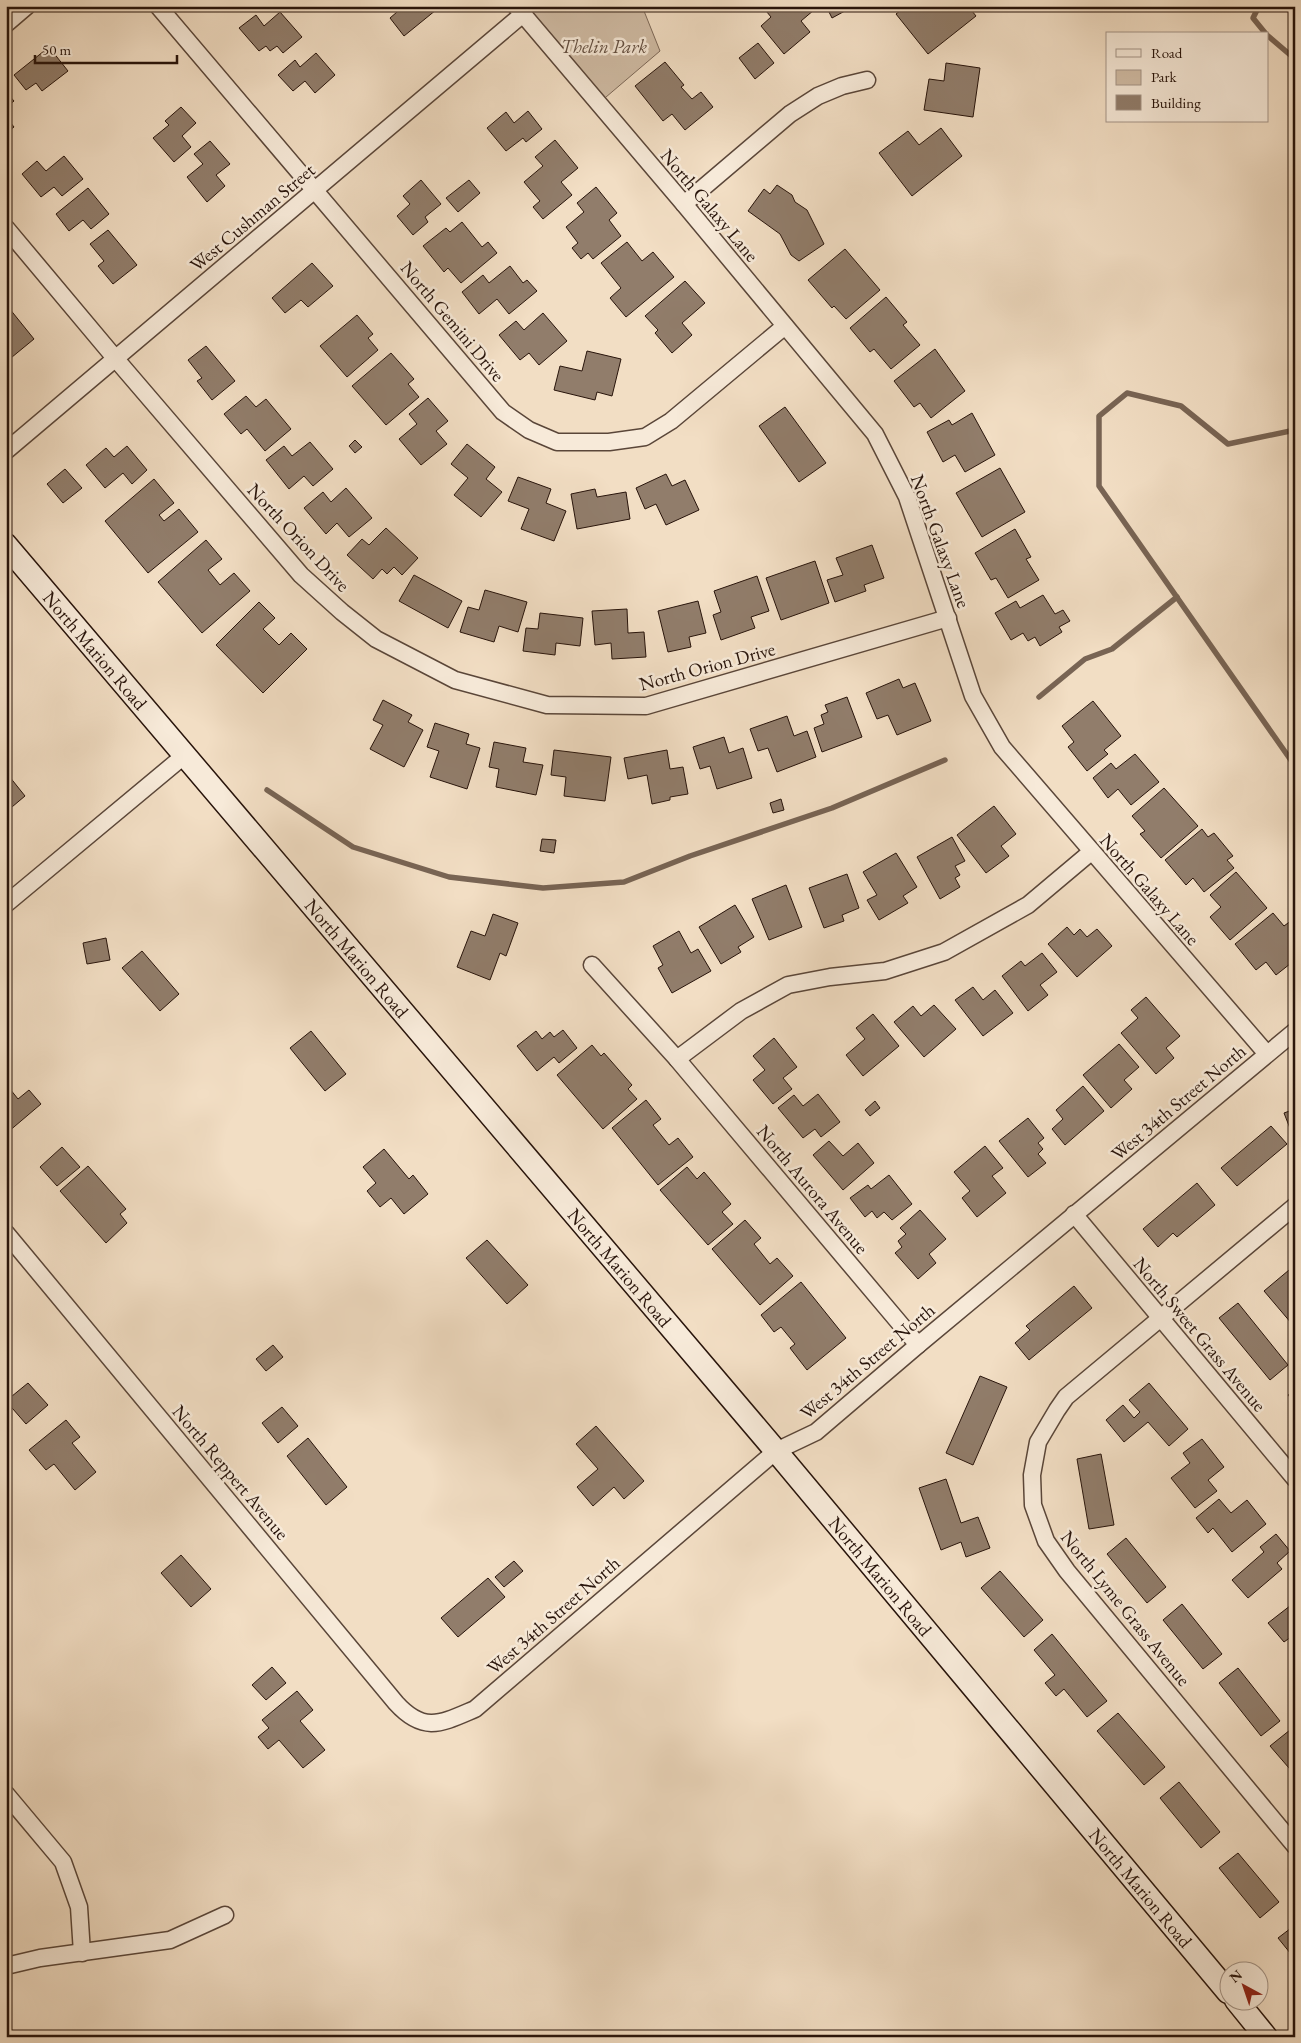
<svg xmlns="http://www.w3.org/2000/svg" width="1301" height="2043" font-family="'EB Garamond',serif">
<rect width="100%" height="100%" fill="#f2dec4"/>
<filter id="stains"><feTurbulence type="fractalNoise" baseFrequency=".004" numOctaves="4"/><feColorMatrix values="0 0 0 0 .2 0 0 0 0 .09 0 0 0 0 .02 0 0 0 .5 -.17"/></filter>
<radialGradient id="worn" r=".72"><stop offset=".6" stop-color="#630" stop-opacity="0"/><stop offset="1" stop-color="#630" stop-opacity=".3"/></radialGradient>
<!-- green -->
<path fill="#d0bca5" stroke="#7c6858" d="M517 6H642L660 51 599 103Z"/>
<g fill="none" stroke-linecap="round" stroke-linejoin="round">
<!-- stream -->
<g stroke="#786454" stroke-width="5.5">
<path d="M1259 6 1253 18 1266 34"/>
<path d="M1267 35 1295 59"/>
<path d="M1295 430 1228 444 1181 406 1127 393 1099 416V486L1295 766"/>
<path d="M1039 697 1085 659 1112 649 1177 597"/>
<path d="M267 790 353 847 449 877 543 888 624 882 690 856 832 808 945 760"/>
</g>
</g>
<!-- building -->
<g fill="#917d6b" stroke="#28140b">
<path d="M404 6H432L436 10 404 36 390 18Z"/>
<path d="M762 6H811L814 10 801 21 810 32 784 54 761 26 771 17Z"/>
<path d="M826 6H886V9L854 6 832 18Z"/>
<path d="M906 6H958L959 9 962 6H968L976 16 928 54 896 14Z"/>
<path d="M280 12 302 37 283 53 277 46 270 51 266 46 259 51 239 28 256 15 264 26Z"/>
<path d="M758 43 774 63 755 79 739 58Z"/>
<path d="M49 47 68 71 42 91 36 83 26 90 14 75Z"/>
<path d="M316 53 335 75 315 93 305 81 293 91 278 75 295 60 300 67Z"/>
<path d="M665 62 684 85 681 87 692 99 701 92 713 107 685 130 672 114 663 121 635 86Z"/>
<path d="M946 63 980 68 973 117 924 110 929 79 944 81Z"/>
<path d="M6 92 14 101 6 108Z"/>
<path d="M181 107 196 123 182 136 191 147 174 162 153 138 169 125 165 121Z"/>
<path d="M528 111 542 129 526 142 523 138 506 151 487 128 506 112 514 123Z"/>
<path d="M6 117 14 127 6 133Z"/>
<path d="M941 128 962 156 912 196 879 153 908 131 919 145Z"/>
<path d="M555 140 578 168 561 182 572 195 543 219 533 207 540 201 524 182 543 166 535 157Z"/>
<path d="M210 141 230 164 216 175 225 186 207 202 187 177 203 164 194 154Z"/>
<path d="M64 156 83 179 62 196 54 187 41 197 22 174 37 161 46 171Z"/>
<path d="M421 180 441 204 425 217 428 222 413 235 397 216 410 204 403 196Z"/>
<path d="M469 180 480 193 458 212 446 198Z"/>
<path d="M777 185 792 195 795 202 807 210 824 244 799 261 791 255 780 234 748 211 764 189 770 194Z"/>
<path d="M596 187 617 213 609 220 621 236 593 259 588 253 581 259 572 248 578 243 566 227 584 212 577 203Z"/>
<path d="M88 188 109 214 91 229 83 220 69 231 56 214Z"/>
<path d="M462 222 482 247 488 242 497 253 461 283 448 268 444 272 423 246 446 228 450 232Z"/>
<path d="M108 230 137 265 113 284 98 266 104 261 90 244Z"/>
<path d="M627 242 642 261 653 252 674 277 626 317 610 298 621 288 601 263Z"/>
<path d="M845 249 880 290 846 319 834 306 832 308 808 280Z"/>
<path d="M312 263 333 286 308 307 301 300 285 313 272 298Z"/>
<path d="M510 266 523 283 527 280 537 291 509 314 497 299 479 314 462 292 483 275 489 283Z"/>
<path d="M685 281 705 303 682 323 692 335 672 353 655 333 658 330 645 316Z"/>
<path d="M886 297 907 322 903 325 920 345 891 369 874 349 870 352 850 328Z"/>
<path d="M9 308 34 339 6 362V311Z"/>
<path d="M543 313 567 341 539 365 529 353 520 360 499 335 516 321 524 330Z"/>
<path d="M357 315 373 334 368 338 378 350 347 377 320 346Z"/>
<path d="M206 346 235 381 212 400 197 381 202 378 188 360Z"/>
<path d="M935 349 965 391 931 418 920 403 914 407 894 381Z"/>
<path d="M587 351 621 359 612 396 597 392 595 400 554 390 560 366 582 371Z"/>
<path d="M391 353 414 379 408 384 419 397 386 425 352 386Z"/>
<path d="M246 396 256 407 266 399 291 429 265 451 247 429 241 434 224 414Z"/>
<path d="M428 398 448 421 436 431 447 444 421 465 399 439 417 424 409 414Z"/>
<path d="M785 407 826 463 799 482 759 426Z"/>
<path d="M972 413 995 455 965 472 955 455 943 462 927 432 949 420 952 425Z"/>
<path d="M355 440 362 447 355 453 349 446Z"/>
<path d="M310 442 333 469 313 486 304 476 289 489 266 460 284 446 292 456Z"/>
<path d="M467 444 495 467 486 479 502 492 481 517 454 495 468 478 451 464Z"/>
<path d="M127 446 147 470 132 484 123 473 105 488 86 465 106 448 114 457Z"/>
<path d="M1000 468 1025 512 982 537 956 493Z"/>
<path d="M65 469 82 488 63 503 47 484Z"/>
<path d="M666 474 672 486 685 480 699 510 666 525 656 504 645 509 636 488Z"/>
<path d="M518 477 551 489 546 503 566 511 554 541 521 529 529 509 508 501Z"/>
<path d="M154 479 174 503 159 515 164 521 179 509 198 532 148 573 105 521Z"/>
<path d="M346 488 372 518 349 537 337 523 326 534 304 508 323 492 331 502Z"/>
<path d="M595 489 597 497 626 492 630 519 577 529 571 494Z"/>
<path d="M386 528 418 558 402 575 394 567 387 574 382 569 373 579 347 555 362 539 369 545Z"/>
<path d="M1015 529 1031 557 1026 559 1039 580 1008 598 996 578 991 580 975 553Z"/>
<path d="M206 540 222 559 208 570 220 585 234 573 250 591 202 633 158 582Z"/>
<path d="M872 545 884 578 864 585 866 591 835 602 827 580 843 575 836 558Z"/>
<path d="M815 561 829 603 781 620 766 578Z"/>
<path d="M414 575 462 601 448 628 399 601Z"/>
<path d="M757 576 769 611 751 617 755 628 721 640 713 615 721 612 714 591Z"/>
<path d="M485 590 527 602 518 632 499 626 494 642 460 632 468 607 479 610Z"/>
<path d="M1043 595 1055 614 1063 610 1070 621 1059 627 1062 632 1040 646 1035 637 1028 641 1023 633 1011 640 995 613 1016 601 1020 608Z"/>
<path d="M698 601 706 633 689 637 691 647 668 652 658 611Z"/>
<path d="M259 602 275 618 263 629 279 645 291 633 307 649 263 693 216 645Z"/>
<path d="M627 609 628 633 644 632 646 657 612 659 611 643 595 645 592 611Z"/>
<path d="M540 613 583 618 580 646 556 643 555 655 523 651 526 628 538 629Z"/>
<path d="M899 679 903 688 915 683 931 721 897 735 888 715 877 719 866 693Z"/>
<path d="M847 697 862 737 822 752 814 728 824 724 821 715 828 712 825 705Z"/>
<path d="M383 700 412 715 408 722 423 730 404 767 370 749 383 725 373 720Z"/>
<path d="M1093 701 1121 736 1104 750 1108 754 1087 771 1068 747 1074 742 1062 726Z"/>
<path d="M787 716 794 736 807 731 816 757 777 772 768 748 758 751 750 729Z"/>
<path d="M435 723 469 734 466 744 480 748 467 789 430 777 439 751 427 747Z"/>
<path d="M724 737 729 753 743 748 752 778 717 789 710 766 700 769 693 747Z"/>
<path d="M494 742 526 748 523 762 543 765 536 795 496 787 499 769 489 767Z"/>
<path d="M554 750 611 757 605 801 564 796 566 777 551 775Z"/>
<path d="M667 750 670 769 683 767 688 794 670 797V800L652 804 647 775 628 779 624 758Z"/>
<path d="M1135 754 1159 782 1131 805 1118 789 1108 798 1093 778 1111 763 1116 769Z"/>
<path d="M9 776 25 796 6 812V778Z"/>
<path d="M1164 788 1198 826 1161 858 1140 834 1145 831 1132 816Z"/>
<path d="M781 799 784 810 773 813 770 803Z"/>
<path d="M994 806 1016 834 1001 846 1009 856 986 873 957 835Z"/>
<path d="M1202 829 1208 837 1214 833 1233 856 1227 860 1234 868 1204 892 1193 878 1186 885 1165 860Z"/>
<path d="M952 837 965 861 955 866 960 875 955 878 960 887 940 899 917 857Z"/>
<path d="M542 839 556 840 554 853 540 851Z"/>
<path d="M896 853 917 887 903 896 908 903 879 920 867 900 877 895 863 872Z"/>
<path d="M1236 872 1267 908 1230 940 1210 917 1221 907 1210 895Z"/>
<path d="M847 874 859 908 842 915 844 921 824 928 809 888Z"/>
<path d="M786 885 802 927 769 940 752 899Z"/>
<path d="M735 905 754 937 738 947 741 952 721 964 699 927Z"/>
<path d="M1273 913 1284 926 1292 920 1295 924V960L1276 975 1266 962 1256 970 1235 944Z"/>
<path d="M493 914 518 923 506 956 500 953 490 980 457 967 471 931 485 936Z"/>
<path d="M1067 927 1074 935 1080 929 1087 937 1097 929 1112 946 1077 977 1048 944Z"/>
<path d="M679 931 691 953 698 949 711 971 672 993 658 968 663 965 653 946Z"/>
<path d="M106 938 110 960 87 964 83 943Z"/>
<path d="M142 951 179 994 160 1011 122 968Z"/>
<path d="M1042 953 1057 972 1040 985 1048 995 1028 1011 1002 976 1021 961 1025 966Z"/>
<path d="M973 987 983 1000 995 990 1013 1013 983 1036 955 1000Z"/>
<path d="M1146 997 1180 1036 1166 1048 1174 1058 1156 1074 1121 1033 1138 1018 1131 1010Z"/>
<path d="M934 1005 956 1029 924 1057 894 1022 913 1006 921 1016Z"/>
<path d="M873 1014 899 1046 863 1076 846 1055 865 1039 856 1028Z"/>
<path d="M563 1030 577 1048 559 1063 554 1057 537 1071 517 1046 536 1031 542 1039 550 1032 554 1037Z"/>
<path d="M311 1031 346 1074 325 1091 290 1048Z"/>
<path d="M774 1038 797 1067 783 1078 792 1089 773 1104 753 1080 765 1070 753 1056Z"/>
<path d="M1119 1044 1139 1067 1124 1080 1132 1089 1111 1108 1083 1075Z"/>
<path d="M592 1045 601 1056 604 1053 632 1085 628 1089 637 1099 603 1129 557 1075Z"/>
<path d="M6 1084 18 1099 29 1090 41 1104 8 1132Z"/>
<path d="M1083 1086 1104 1111 1065 1145 1052 1129 1063 1119 1056 1110Z"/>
<path d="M818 1094 840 1122 821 1137 815 1129 803 1138 778 1108 794 1095 803 1106Z"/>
<path d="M646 1100 661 1119 653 1125 669 1145 678 1138 693 1157 658 1185 612 1128Z"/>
<path d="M875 1101 880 1108 870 1116 865 1110Z"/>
<path d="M1295 1109V1135L1293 1136 1284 1113Z"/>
<path d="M1028 1118 1044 1138 1038 1143 1043 1149 1038 1154 1046 1163 1028 1177 999 1141Z"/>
<path d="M1271 1126 1287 1144 1237 1186 1221 1168Z"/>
<path d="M829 1141 843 1156 858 1143 874 1163 843 1190 813 1155Z"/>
<path d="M985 1146 1003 1168 992 1176 1006 1193 977 1217 962 1198 970 1191 954 1172Z"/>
<path d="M62 1147 80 1167 57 1186 40 1167Z"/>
<path d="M384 1149 409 1179 413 1175 428 1194 404 1214 391 1198 380 1207 367 1191 376 1183 363 1167Z"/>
<path d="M88 1166 126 1209 120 1214 127 1223 106 1243 60 1191Z"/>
<path d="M687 1167 697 1179 704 1172 731 1204 722 1212 733 1224 708 1245 660 1190Z"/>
<path d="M889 1175 912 1204 892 1220 884 1212 877 1218 872 1211 865 1217 850 1198 868 1185 871 1189Z"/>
<path d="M1197 1183 1215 1205 1177 1237 1173 1233 1158 1247 1143 1229Z"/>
<path d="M920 1210 946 1239 929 1254 936 1263 918 1279 895 1253 902 1247 898 1241 906 1234 900 1228Z"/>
<path d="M745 1220 761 1238 754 1244 770 1264 777 1258 793 1276 760 1305 712 1249Z"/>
<path d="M487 1240 528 1285 507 1304 466 1258Z"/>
<path d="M1295 1265V1322L1292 1324 1264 1291Z"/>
<path d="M801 1282 846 1338 807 1370 790 1348 795 1344 781 1327 774 1332 761 1315Z"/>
<path d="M1074 1286 1092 1308 1029 1360 1015 1343 1030 1330 1026 1326Z"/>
<path d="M1238 1303 1288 1365 1270 1380 1219 1318Z"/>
<path d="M273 1345 283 1357 266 1371 256 1359Z"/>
<path d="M980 1376 1007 1387 973 1465 946 1453Z"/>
<path d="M28 1383 48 1405 26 1424 6 1401Z"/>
<path d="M1149 1383 1188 1429 1169 1446 1148 1422 1124 1442 1106 1420 1123 1405 1134 1418 1140 1412 1129 1400Z"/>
<path d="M1295 1389V1403L1288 1395Z"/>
<path d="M282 1407 298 1426 278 1443 262 1423Z"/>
<path d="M66 1420 80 1437 72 1443 96 1472 75 1490 54 1464 46 1470 29 1450Z"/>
<path d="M596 1426 644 1481 624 1499 614 1487 593 1506 577 1487 598 1469 576 1444Z"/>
<path d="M308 1438 347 1487 326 1505 287 1456Z"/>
<path d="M1202 1439 1224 1467 1208 1480 1217 1491 1195 1508 1171 1478 1190 1463 1183 1453Z"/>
<path d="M1101 1454 1114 1525 1089 1529 1077 1459Z"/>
<path d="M946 1479 961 1523 978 1517 990 1548 966 1557 961 1542 941 1550 919 1488Z"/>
<path d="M1219 1499 1231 1513 1247 1500 1266 1524 1232 1552 1213 1528 1208 1533 1196 1518Z"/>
<path d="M1276 1534 1290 1551 1277 1563 1282 1569 1248 1598 1232 1580 1264 1552 1260 1547Z"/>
<path d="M1126 1538 1166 1587 1147 1603 1107 1554Z"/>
<path d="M181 1555 211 1589 191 1607 161 1573Z"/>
<path d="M514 1561 523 1571 504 1587 495 1577Z"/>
<path d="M1000 1571 1043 1620 1024 1637 981 1588Z"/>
<path d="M488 1578 505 1597 458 1637 441 1618Z"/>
<path d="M1295 1602V1634L1284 1642 1268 1623Z"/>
<path d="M1182 1604 1222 1654 1203 1669 1163 1620Z"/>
<path d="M1052 1634 1107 1701 1087 1717 1064 1689 1056 1696 1045 1683 1055 1675 1034 1650Z"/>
<path d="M272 1667 286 1683 266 1700 252 1685Z"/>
<path d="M1238 1668 1280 1721 1261 1736 1219 1683Z"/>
<path d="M297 1691 313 1710 300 1721 325 1750 303 1768 279 1740 268 1749 258 1737 269 1728 262 1720Z"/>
<path d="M1118 1713 1165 1767 1144 1785 1097 1731Z"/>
<path d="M1290 1730 1295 1737V1775L1270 1746Z"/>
<path d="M1179 1782 1220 1832 1201 1848 1160 1798Z"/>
<path d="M1238 1853 1279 1902 1260 1918 1219 1868Z"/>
<path d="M1295 1925V1959L1278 1938Z"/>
</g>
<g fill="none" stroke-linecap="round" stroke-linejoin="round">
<!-- lane casing -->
<g stroke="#5a4639" stroke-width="11">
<path id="lane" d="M523 14 533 6"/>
</g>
<!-- street casing -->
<g stroke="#5a4639" stroke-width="19">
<g id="street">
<path d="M158 6 503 412 529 430 557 442H609L645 437 671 421 785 326"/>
<path d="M516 6 684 204 875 434 907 497 973 696 1002 747 1267 1054"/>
<path d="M6 24 27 6"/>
<path d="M684 204 790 114 818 96 842 86 867 80"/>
<path d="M6 228 115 358 301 575 342 612 376 639 455 680 547 705 646 706 948 618"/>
<path d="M6 451 523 14"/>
<path d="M6 904 185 755"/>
<path d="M592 965 677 1059 918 1345"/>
<path d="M677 1059 741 1011 788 985 830 977 885 971 944 952 1028 905 1091 852"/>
<path d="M1295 1206 1066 1397 1057 1410 1038 1442 1032 1475 1033 1505 1046 1541 1067 1571 1295 1846"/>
<path d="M1074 1214 1295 1479"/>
<path d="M6 1233 396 1703C424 1734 442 1723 475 1709L776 1451 816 1432 918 1345 1294 1032"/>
<path d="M6 1794 63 1862 79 1907 82 1953"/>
<path d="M6 1966 40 1958 170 1940 225 1915"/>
</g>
</g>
<!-- secondary casing -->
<g stroke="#28140b" stroke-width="25">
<g id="secondary">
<path id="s1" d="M6 545 776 1451 1228 1992"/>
<path d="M1236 2000 1266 2037"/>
</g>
</g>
<!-- lane -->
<use href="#lane" stroke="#f7ead9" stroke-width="9"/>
<!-- street -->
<use href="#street" stroke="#f7ead9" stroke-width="16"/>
<!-- secondary -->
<use href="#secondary" stroke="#f7ead9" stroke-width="22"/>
</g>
<g text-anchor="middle" stroke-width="5" stroke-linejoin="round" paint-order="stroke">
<!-- park labels -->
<g font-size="19" font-style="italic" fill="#634f41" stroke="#f7ead9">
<text x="604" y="53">Thelin Park</text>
</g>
<!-- street labels -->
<g font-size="19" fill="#28140b" stroke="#f7ead9">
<text transform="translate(710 205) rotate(50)" y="7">North Galaxy Lane</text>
<text transform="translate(252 217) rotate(-40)" y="7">West Cushman Street</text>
<text transform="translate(453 321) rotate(50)" y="7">North Gemini Drive</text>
<text transform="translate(299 537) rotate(47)" y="7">North Orion Drive</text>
<text transform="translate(941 541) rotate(70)" y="7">North Galaxy Lane</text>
<text dy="7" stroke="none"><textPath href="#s1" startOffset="138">North Marion Road</textPath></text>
<text transform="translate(707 666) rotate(-15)" y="7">North Orion Drive</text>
<text transform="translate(1150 889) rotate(49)" y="7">North Galaxy Lane</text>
<text dy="7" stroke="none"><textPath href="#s1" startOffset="542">North Marion Road</textPath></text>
<text transform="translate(1178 1102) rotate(-40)" y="7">West 34th Street North</text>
<text transform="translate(813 1189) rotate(50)" y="7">North Aurora Avenue</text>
<text dy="7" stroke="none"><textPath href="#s1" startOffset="948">North Marion Road</textPath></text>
<text transform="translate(1200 1334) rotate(50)" y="7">North Sweet Grass Avenue</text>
<text transform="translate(867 1361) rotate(-40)" y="7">West 34th Street North</text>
<text transform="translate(231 1472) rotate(50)" y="7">North Reppert Avenue</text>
<text dy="7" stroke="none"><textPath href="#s1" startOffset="1352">North Marion Road</textPath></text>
<text transform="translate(1126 1608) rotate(51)" y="7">North Lyme Grass Avenue</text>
<text transform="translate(553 1615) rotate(-41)" y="7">West 34th Street North</text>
<text dy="7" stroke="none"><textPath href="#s1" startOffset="1758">North Marion Road</textPath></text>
</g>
</g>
<!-- margin -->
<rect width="1301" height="2043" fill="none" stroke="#f2dec4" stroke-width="25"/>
<rect x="8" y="8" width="1286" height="2028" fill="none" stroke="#28140b" stroke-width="2.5"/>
<rect x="12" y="12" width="1276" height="2018" fill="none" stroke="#28140b"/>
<!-- legend -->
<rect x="1106" y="32" width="162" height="90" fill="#f7ead9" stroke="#a49487"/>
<rect x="1116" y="49" width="25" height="8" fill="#f7ead9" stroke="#a49487"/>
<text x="1151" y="58" font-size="15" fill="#28140b">Road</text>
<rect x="1116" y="70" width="25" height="15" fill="#d0bca5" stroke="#a49487"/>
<text x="1151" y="82" font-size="15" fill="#28140b">Park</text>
<rect x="1116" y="95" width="25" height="15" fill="#917d6b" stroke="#a49487"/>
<text x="1151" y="108" font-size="15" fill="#28140b">Building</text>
<!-- north arrow -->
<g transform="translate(1244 1986) rotate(320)"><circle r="24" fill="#f7ead9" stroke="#a49487"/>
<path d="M0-4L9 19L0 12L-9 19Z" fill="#8f2418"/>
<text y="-8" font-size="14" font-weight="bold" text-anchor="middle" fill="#28140b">N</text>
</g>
<!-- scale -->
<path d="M35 55v8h142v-8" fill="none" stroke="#28140b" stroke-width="2.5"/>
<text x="42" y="55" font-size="15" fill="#28140b" stroke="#f7ead9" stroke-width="4" paint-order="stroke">50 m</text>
<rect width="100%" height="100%" filter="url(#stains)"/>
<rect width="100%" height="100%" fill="url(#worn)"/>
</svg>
